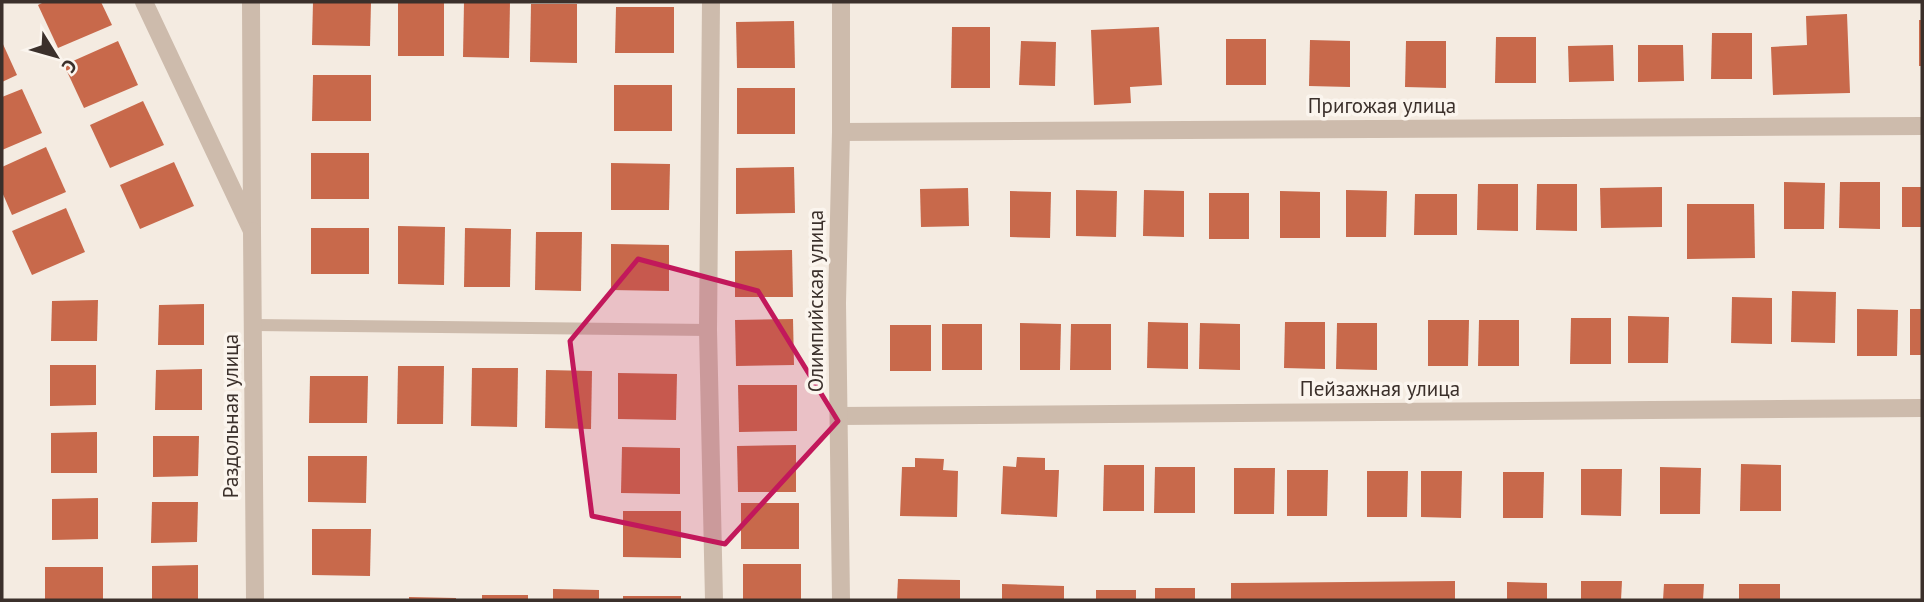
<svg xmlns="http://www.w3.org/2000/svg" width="1924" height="602" font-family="'PT Sans',sans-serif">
<rect width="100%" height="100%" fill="#f4ebe1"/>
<!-- building -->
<g fill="#c8694b">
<path d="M44 2H101L112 25 58 48 38 5Z"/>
<path d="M313 2H371L370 46 312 45Z"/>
<rect x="398" y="2" width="46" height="54"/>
<path d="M464 2H510L509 58 463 57Z"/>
<path d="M531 4H577V63L530 62Z"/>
<path d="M616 7H674V53H615Z"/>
<path d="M1847 14 1850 93 1773 95 1771 47 1807 45 1806 16Z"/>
<rect x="1919" y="20" width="3" height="46"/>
<path d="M794 21 795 68H737L736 22Z"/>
<path d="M952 27H990V88H951Z"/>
<path d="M1159 27 1162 85 1130 87 1131 103 1094 105 1091 30Z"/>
<path d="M1712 33H1752V79H1711Z"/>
<path d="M1496 37H1536V83H1495Z"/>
<rect x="1226" y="39" width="40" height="46"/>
<path d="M1310 40 1350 41V87L1309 86Z"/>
<path d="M118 41 138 85 84 108 64 65Z"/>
<path d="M1021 41 1056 42 1055 86 1019 85Z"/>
<path d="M1406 41H1446V88L1405 87Z"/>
<path d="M2 42 17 75 2 82Z"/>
<path d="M1613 45 1614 81 1569 82 1568 46Z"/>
<path d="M1638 45H1683L1684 81 1638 82Z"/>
<path d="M313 75H371V121H312Z"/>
<rect x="614" y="85" width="58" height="46"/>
<rect x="737" y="88" width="58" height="46"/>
<path d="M22 89 42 133 2 150V97Z"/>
<path d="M143 101 164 145 110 168 90 125Z"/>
<path d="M46 147 66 192 12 215 2 192V167Z"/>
<rect x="311" y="153" width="58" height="46"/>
<path d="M174 162 194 206 140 229 120 185Z"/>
<path d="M611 163 670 164 669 210H611Z"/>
<path d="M794 167 795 213 736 214V168Z"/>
<path d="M1784 182 1825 183 1824 229H1784Z"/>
<path d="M1840 182H1880V229L1839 228Z"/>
<path d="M1478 184H1518V231L1477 230Z"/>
<path d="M1537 184H1577V231L1536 230Z"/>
<path d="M1662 187V227L1601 228 1600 188Z"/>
<rect x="1902" y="187" width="20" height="40"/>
<path d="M968 188 969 226 921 227 920 189Z"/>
<path d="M1076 190 1117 191 1116 237 1076 236Z"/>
<path d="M1144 190 1184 191V237L1143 236Z"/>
<path d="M1346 190 1387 191 1386 237H1346Z"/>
<path d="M1010 191 1051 192 1050 238 1010 237Z"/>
<path d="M1280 191 1320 192V238H1280Z"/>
<rect x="1209" y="193" width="40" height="46"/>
<path d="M1415 194H1457V235H1414Z"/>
<path d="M1687 204H1754L1755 258 1687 259Z"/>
<path d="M66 208 85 252 32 275 12 231Z"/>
<path d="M398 226 445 227 444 285 398 284Z"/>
<rect x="311" y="228" width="58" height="46"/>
<path d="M465 228 511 229 510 287H464Z"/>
<path d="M536 232H582L581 291 535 290Z"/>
<path d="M611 244 669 245V291L611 290Z"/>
<path d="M792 250 793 297H735V251Z"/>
<path d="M1792 291 1836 292 1835 343 1791 342Z"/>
<path d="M1732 297 1772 298V344L1731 343Z"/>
<path d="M98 300 97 341H51L52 301Z"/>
<path d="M204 304V345H158L159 305Z"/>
<path d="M1857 309 1898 310 1897 356H1857Z"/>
<rect x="1910" y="309" width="12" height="46"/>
<path d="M1628 316 1669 317 1668 363H1628Z"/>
<path d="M1571 318H1611V364H1570Z"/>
<path d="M793 319 794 365 736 366 735 320Z"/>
<path d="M1428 320H1469L1468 366H1428Z"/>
<path d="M1479 320H1519V366H1478Z"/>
<path d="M1148 322 1188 323V369L1147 368Z"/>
<path d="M1285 322H1325V369L1284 368Z"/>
<path d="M1020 323 1061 324 1060 370H1020Z"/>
<path d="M1200 323 1240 324V370L1199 369Z"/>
<path d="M1337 323H1377V370L1336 369Z"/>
<rect x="942" y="324" width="40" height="46"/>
<path d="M1071 324H1111V370H1070Z"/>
<rect x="890" y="325" width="41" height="46"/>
<path d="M50 365H96V405L50 406Z"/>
<path d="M398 366H444L443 424H397Z"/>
<path d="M472 368H518L517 427 471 426Z"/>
<path d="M202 369V410H155L156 370Z"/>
<path d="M546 370 592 371 591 429 545 428Z"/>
<path d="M618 373 677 374 676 420 618 419Z"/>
<path d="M310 376H368L367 423H309Z"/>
<path d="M738 385H797V431L739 432Z"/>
<path d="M97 432V473H51V433Z"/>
<path d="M153 436H199L198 476 153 477Z"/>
<path d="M796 445V492H738L737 446Z"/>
<path d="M622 447 680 448V494L621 493Z"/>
<path d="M308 456H367L366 503 308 502Z"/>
<path d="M1017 457 1045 458V470H1059L1057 517 1001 514 1003 466 1016 467Z"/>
<path d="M915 458 944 459 943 470 958 471 957 517 900 516 902 467H915Z"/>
<path d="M1741 464 1781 465V511H1740Z"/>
<path d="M1104 465H1144V511H1103Z"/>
<path d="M1155 467H1195V513H1154Z"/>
<path d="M1660 467 1701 468 1700 514H1660Z"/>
<path d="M1234 468H1275L1274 514H1234Z"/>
<path d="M1581 469H1622L1621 516 1581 515Z"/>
<path d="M1287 470H1328L1327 516H1287Z"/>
<path d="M1367 471H1408L1407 517H1367Z"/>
<path d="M1421 471H1462L1461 518 1421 517Z"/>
<path d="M1503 472H1544L1543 518H1503Z"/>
<path d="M98 498V539L52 540V499Z"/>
<path d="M152 502H198L197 542 151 543Z"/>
<rect x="741" y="503" width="58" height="46"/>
<path d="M623 511H681V558L623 557Z"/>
<path d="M312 529H371L370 576 312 575Z"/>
<rect x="743" y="564" width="58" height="36"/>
<path d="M198 565V600H152V566Z"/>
<rect x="45" y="567" width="58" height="33"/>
<path d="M898 579 960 580V600H897Z"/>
<path d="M1455 581V600H1231V583Z"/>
<path d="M1581 581H1622L1621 600H1581Z"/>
<path d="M1507 582 1547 583V600H1507Z"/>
<path d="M1002 584 1064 586V600H1002Z"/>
<path d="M1664 584H1704L1703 600H1663Z"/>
<rect x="1739" y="584" width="41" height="16"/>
<rect x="1155" y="588" width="40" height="12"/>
<path d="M553 589 599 590V600H553Z"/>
<rect x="1096" y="590" width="40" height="10"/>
<rect x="482" y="595" width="46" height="5"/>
<rect x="623" y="596" width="58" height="4"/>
<path d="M409 597 456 598V600H409Z"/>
</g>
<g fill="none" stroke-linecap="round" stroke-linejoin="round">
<!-- lane -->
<path stroke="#cdbbac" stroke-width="12" d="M253 325 708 330"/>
<!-- street -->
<g stroke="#cdbbac" stroke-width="18">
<path d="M144 2 252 231 251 2"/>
<path d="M711 2 708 330 714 600"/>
<path d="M841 132 1922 126"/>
<path d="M252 231 255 600"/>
<path d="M839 416 1922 408"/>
<path d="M841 600 837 303 841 132V2"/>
</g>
</g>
<!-- marked area -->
<path fill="#c2185b" fill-opacity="0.2" stroke="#c2185b" stroke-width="5" stroke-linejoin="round" d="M638 259 758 291 838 421 725 544 592 516 570 341Z"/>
<g text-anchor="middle" stroke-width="7" stroke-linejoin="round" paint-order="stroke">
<!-- street labels -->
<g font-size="21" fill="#3b302b" stroke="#fbf5ee">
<text x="1382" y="113">Пригожая улица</text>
<text transform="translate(816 301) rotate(-90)" y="7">Олимпийская улица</text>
<text x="1380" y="396">Пейзажная улица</text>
<text transform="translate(231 416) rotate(-90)" y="7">Раздольная улица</text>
</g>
</g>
<!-- border -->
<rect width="1924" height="602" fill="none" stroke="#3b302b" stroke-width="7"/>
<!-- north arrow -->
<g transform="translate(56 56) rotate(127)" stroke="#fbf5ee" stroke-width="5" paint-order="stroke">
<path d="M0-5L12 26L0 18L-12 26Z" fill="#3b302b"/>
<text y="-10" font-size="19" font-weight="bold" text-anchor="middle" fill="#3b302b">С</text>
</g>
</svg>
